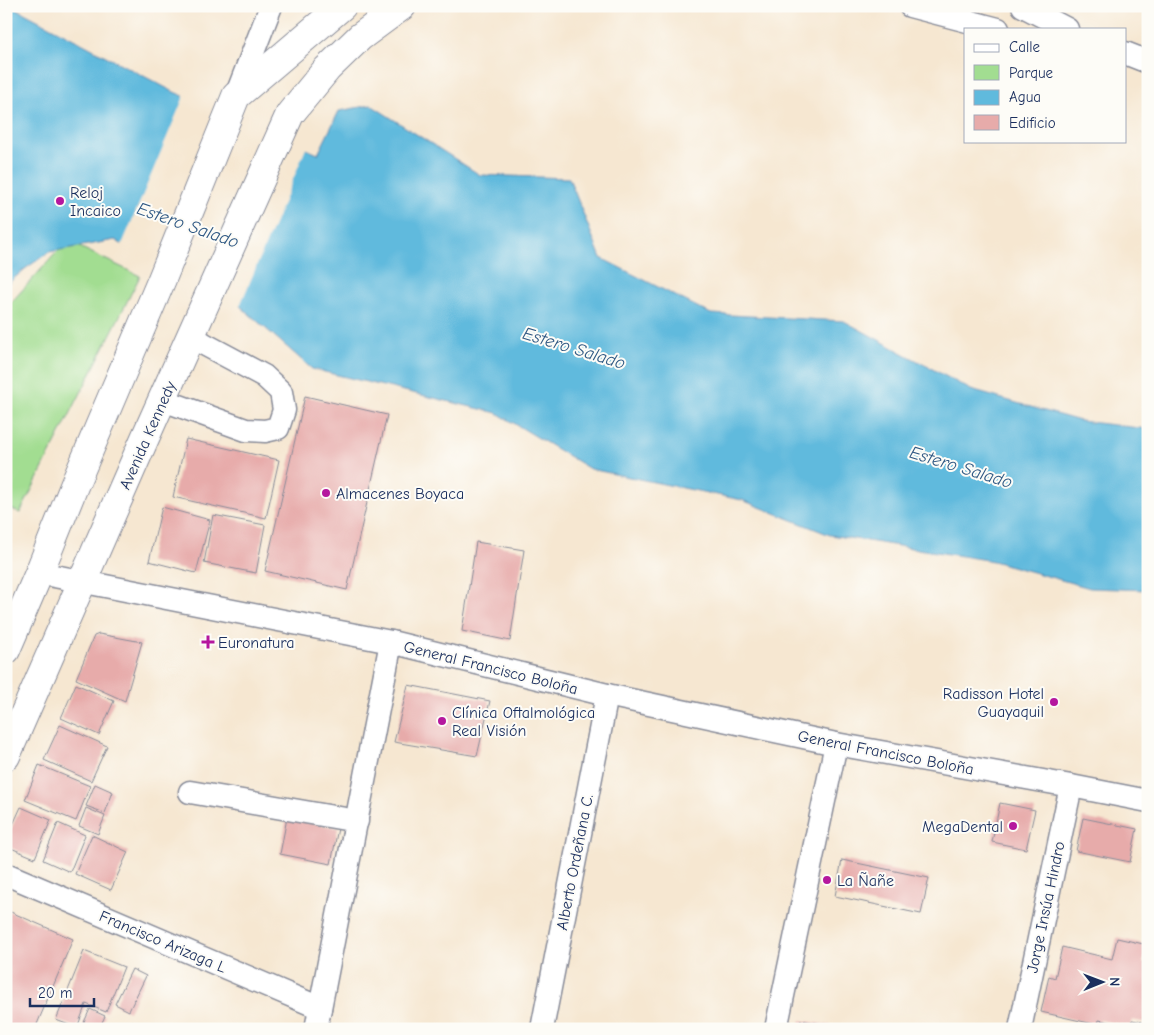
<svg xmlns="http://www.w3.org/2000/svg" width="1154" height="1035" font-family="'Comic Neue',sans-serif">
<rect width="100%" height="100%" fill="#fdfcf7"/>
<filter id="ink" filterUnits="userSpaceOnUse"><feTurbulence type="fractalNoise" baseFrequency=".02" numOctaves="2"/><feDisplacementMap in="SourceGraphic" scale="10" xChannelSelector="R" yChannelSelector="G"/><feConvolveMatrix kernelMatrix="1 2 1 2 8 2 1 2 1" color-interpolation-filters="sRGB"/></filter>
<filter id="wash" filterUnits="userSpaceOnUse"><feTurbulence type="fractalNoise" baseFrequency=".0096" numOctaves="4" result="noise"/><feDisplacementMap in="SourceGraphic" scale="20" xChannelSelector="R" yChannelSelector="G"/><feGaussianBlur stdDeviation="1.12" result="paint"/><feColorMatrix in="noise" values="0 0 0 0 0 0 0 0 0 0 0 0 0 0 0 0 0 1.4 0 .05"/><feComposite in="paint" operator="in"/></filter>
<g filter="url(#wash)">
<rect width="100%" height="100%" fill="#f6e7d1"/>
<!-- green -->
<path fill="#a2dd91" stroke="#5e8678" d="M67 241 140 276 20 513 6 507V308Z"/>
<!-- water -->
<path fill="#60badd" stroke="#3e749e" d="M6 6H11L174 92 318 154 339 111 371 105 480 175 569 178 601 258 711 314 844 321 971 390 1080 421 1148 429V590L1090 588 993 561 830 535 742 500 590 469 497 413 312 369 239 305 148 261 115 240 49 252 25 269 6 285Z"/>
<!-- pier -->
<path fill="#f6e7d1" d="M185 94 307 146 239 308 147 263 121 247Z"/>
<g id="blocks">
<!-- building -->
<g fill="#e7abaa">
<path d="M305 396 387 415 347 590 265 571Z"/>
<path d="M186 439 279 460 266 518 173 497Z"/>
<path d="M162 507 210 520 196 573 149 561Z"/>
<path d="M213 515 265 525 256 573 204 563Z"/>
<path d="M476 542 524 550 510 641 462 631Z"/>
<path d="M99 634 142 642 125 701 76 679 94 636Z"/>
<path d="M76 684 114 701 99 735 61 718Z"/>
<path d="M408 685 490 701 477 756 394 742Z"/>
<path d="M60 725 107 746 91 781 44 760Z"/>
<path d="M39 765 90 786 76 821 25 800Z"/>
<path d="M95 784 113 792 105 813 86 806Z"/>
<path d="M1000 803 1035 810 1026 849 992 842Z"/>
<path d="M21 807 51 820 35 858 6 846V840Z"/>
<path d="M86 808 105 816 98 834 79 826Z"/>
<path d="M287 818 338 828 331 864 280 854Z"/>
<path d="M1083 818 1137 829 1130 862 1076 851Z"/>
<path d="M58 823 85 835 70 872 43 860Z"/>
<path d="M92 835 128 852 111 890 75 874Z"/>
<path d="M842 860 929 878 921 914 835 896Z"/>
<path d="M6 910 73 939 35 1029H6Z"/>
<path d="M1117 938 1148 945 1143 963 1148 964V1023L1132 1020 1130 1026 1099 1020 1098 1025 1041 1012 1049 976 1055 978 1062 947 1112 959Z"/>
<path d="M84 951 124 967 106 1012 86 1004 77 1028 56 1020Z"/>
<path d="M132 969 146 976 129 1011 115 1004Z"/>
<path d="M90 1009 105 1016 99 1029H81Z"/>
<path d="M801 1020 841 1028V1029H799Z"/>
<path d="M132 1021 147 1029H129Z"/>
</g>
</g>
</g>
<g filter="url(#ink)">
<use href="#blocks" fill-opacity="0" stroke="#888b98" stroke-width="1"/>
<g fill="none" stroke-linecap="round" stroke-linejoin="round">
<!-- minor casing -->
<g stroke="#888b98" stroke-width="25">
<g id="minor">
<path d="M910 6 998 29"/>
<path d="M1023 6 1067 29"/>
<path d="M1125 53 1148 62"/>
<path d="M236 96 271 6"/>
<path d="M163 400 246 430 265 431 278 428 284 410 281 392 264 376 204 344 192 336"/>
<path d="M39 573 391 642 607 695 836 744 1071 786 1148 801"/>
<path d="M190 792 357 821"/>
<path d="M6 874 320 1008"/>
<path d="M316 1029 391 642"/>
<path d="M542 1029 607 695"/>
<path d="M776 1029 836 744"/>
<path d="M1020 1029 1071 786"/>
</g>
</g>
<!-- major casing -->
<g stroke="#888b98" stroke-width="30">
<g id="major">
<path d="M6 650 39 573 74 486 162 279 236 96 342 6"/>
<path d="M6 756 145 438 290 114 327 69 360 37 402 6"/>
</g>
</g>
<!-- minor -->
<use href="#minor" stroke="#fff" stroke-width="22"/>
<!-- major -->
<use href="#major" stroke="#fff" stroke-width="28"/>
</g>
</g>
<!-- markers -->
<g fill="#b5179e" stroke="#fdfcf7" stroke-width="2">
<circle cx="60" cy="201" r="5"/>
<circle cx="326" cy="493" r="5"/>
<path d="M205.5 634.5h5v5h5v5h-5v5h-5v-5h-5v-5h5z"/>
<circle cx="1054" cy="702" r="5"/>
<circle cx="442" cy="721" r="5"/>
<circle cx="1013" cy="826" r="5"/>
<circle cx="827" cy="880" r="5"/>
</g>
<g text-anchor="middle" stroke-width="4" stroke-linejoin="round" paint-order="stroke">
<!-- poi labels -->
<g font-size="16" fill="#1b2f5e" stroke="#fdfcf7" text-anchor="start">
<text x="70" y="198">Reloj<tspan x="70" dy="18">Incaico</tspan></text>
<text x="336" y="499">Almacenes Boyaca</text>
<text x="218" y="648">Euronatura</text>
<text x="1044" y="699" text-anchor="end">Radisson Hotel<tspan x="1044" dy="18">Guayaquil</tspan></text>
<text x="452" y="718">Clínica Oftalmológica<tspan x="452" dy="18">Real Visión</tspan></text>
<text x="1003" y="832" text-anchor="end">MegaDental</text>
<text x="837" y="886">La Ñañe</text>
</g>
<!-- street labels -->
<g font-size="16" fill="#1b2f5e" stroke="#fdfcf7">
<text transform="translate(147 435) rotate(-66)" y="6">Avenida Kennedy</text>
<text transform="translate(491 667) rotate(14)" y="6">General Francisco Boloña</text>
<text transform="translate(886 752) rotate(11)" y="6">General Francisco Boloña</text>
<text transform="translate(574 862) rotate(-79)" y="6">Alberto Ordeñana C.</text>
<text transform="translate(1045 907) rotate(-78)" y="6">Jorge Insúa Hindro</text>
<text transform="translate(163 941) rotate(23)" y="6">Francisco Arizaga L</text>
</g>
<!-- water labels -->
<g font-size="18" font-style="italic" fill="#305984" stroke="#fdfcf7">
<text transform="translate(188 225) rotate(19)" y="6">Estero Salado</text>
<text transform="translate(574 348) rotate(17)" y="6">Estero Salado</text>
<text transform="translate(961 467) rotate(17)" y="6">Estero Salado</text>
</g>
</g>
<!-- margin -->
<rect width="1154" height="1035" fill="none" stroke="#fdfcf7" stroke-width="25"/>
<!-- legend -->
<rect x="964" y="28" width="162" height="115" fill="#fdfcf7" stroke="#a3aaba"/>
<rect x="974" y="44" width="25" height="8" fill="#ffffff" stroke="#a3aaba"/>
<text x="1009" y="52" font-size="15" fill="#1b2f5e">Calle</text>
<rect x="974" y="65" width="25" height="15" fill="#a2dd91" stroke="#a3aaba"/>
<text x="1009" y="78" font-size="15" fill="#1b2f5e">Parque</text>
<rect x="974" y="90" width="25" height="15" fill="#60badd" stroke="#a3aaba"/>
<text x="1009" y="102" font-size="15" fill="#1b2f5e">Agua</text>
<rect x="974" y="115" width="25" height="15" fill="#e7abaa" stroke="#a3aaba"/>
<text x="1009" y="128" font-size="15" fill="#1b2f5e">Edificio</text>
<!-- north arrow -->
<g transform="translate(1102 982) rotate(89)" stroke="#fdfcf7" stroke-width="4" paint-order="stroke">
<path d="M0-4L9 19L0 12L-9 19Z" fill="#1b2f5e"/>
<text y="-8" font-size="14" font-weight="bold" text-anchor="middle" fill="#1b2f5e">N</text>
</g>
<!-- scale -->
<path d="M30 998v8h64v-8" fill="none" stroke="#1b2f5e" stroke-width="2.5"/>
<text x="38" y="998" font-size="15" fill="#1b2f5e" stroke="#fdfcf7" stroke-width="4" paint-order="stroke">20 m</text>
</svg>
